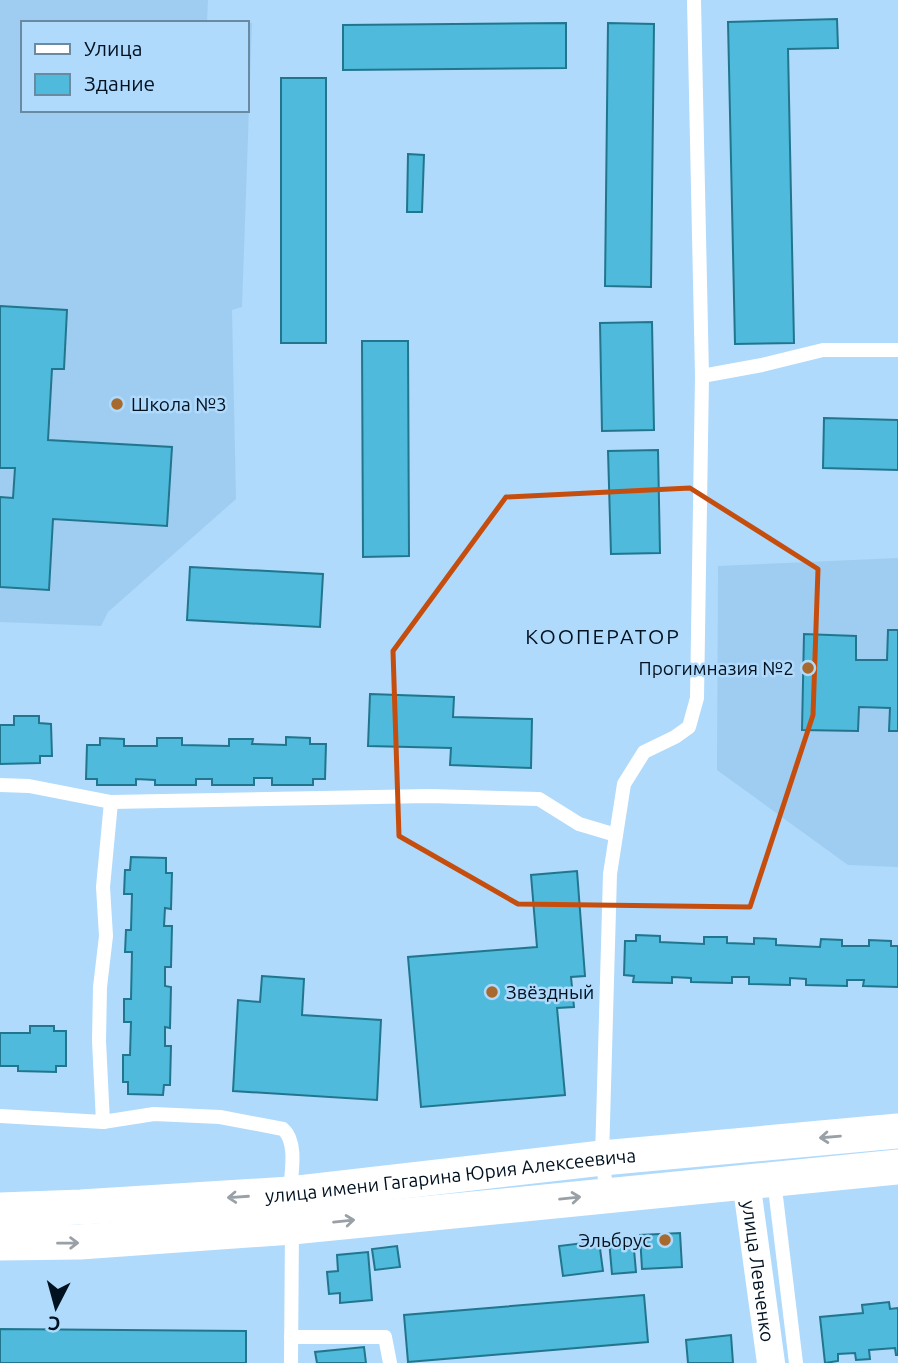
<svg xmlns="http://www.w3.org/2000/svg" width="898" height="1363" font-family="Ubuntu,sans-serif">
<rect width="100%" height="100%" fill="#afdafb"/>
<!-- built -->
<g fill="#9fcdf1">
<path d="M0 0H208L207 21 241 23H23V110H247V23H252L242 307 232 310 236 499 108 612 101 626 0 622Z"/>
<path d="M898 558V867L848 865 717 770 718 566Z"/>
</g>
<!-- building -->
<g fill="#4fbadb" stroke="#21768e" stroke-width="2">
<path d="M837 19 838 48 788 49 794 343 735 344 728 22Z"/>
<path d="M566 23V68L343 70V25Z"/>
<path d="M608 23 654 24 651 287 605 286Z"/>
<rect x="281" y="78" width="45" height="265"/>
<path d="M408 154 424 155 422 212H407Z"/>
<path d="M0 306 67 310 64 369H52L48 440 172 447 167 526 53 519 49 590 0 587V497L13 498 15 468H0Z"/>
<path d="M652 322 654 430 602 431 600 323Z"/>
<path d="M362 341H408L409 556 363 557Z"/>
<path d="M824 418 898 420V470L823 468Z"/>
<path d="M658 450 660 553 611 554 608 451Z"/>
<path d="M190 567 323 574 320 627 187 620Z"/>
<path d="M888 630H898V731H889L890 708 859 707 858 731 802 730 804 634 856 636V660H887Z"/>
<path d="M370 694 454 697 453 717 532 719 531 768 450 765 451 748 368 746Z"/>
<path d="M14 716H39V723L51 724 52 756H40V763L0 764V725H14Z"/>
<path d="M286 737 310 738V744H326L325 779H313V785H272V778H254V785H212V779H196V785H155V780L136 779V785H97V779H86L87 745H100V738L124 739V746H157V738H182V745L229 746V739H253L252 744 286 745Z"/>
<path d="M131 857 166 858V873H172L171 909 165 908 164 926H172L171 967H165V986L171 987 170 1028 165 1027V1046H171L170 1085H164L163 1095 128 1094V1082H123V1055H130L131 1022H124V999H131L132 952H125L126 930H131L132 894H124L125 870H130Z"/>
<path d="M577 871 585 976 571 977 574 1007 557 1008 565 1095 421 1107 408 957 537 947 531 875Z"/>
<path d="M636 935 660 936V942L704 944V937H727V943L754 944V938L776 939V945L820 947 821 939 842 940V946H869V940L891 941V946H898V987L863 986 864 980H847V986L806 985V979L790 978V985L749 984V977H732V983L691 982V978L672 977V983L633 982 634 976 624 975 625 941H636Z"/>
<path d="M262 976 304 979 302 1015 381 1020 377 1100 233 1091 238 1000 260 1002Z"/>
<path d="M30 1026H54V1031H66V1066H56V1072L18 1071V1066H0V1033H30Z"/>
<path d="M680 1233 682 1267 642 1269 640 1235Z"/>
<path d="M633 1238 636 1272 612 1274 609 1240Z"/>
<path d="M599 1241 603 1271 563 1276 559 1246Z"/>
<path d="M397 1246 400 1267 375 1270 372 1249Z"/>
<path d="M368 1252 372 1300 340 1303V1293L329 1294 327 1272 338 1271 337 1255Z"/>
<path d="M644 1295 648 1342 408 1362 404 1315Z"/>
<path d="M889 1302 890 1309 898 1308V1355H896L895 1348 869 1350 870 1359 856 1360 855 1353 838 1354V1361L825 1363 820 1317 863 1313 862 1305Z"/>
<path d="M0 1329 246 1331V1363H0Z"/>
<path d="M731 1335 733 1363H688L686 1340Z"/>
<path d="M364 1347 366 1363H317L315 1352Z"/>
</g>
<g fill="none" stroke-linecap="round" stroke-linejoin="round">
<!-- service -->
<g stroke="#fff" stroke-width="14">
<path d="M702 376 762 365 823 350H898"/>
<path d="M0 785 29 786 111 802 429 796 539 799 579 824 616 835"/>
<path d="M0 1116 103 1122 154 1114 220 1117 283 1129C298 1142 291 1174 290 1193"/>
<path d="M103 1122 99 1041 100 987 106 936 103 887 111 802"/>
<path d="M774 1180 796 1363"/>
<path d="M607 1194 602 1158 610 874 624 784 644 752 675 737 689 727 697 698 702 376 694 0"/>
<path d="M291 1337H385L390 1363"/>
<path d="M291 1363 292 1227"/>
</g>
<!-- minor -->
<path stroke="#fff" stroke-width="28" id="s1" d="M746 1181 771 1363"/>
<!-- tertiary -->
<g stroke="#fff" stroke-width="35">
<path id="s2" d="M0 1210 81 1207 290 1194 602 1158 898 1131"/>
<path d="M0 1243 80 1242 292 1227 898 1167"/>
</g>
</g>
<!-- one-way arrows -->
<defs><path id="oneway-shaft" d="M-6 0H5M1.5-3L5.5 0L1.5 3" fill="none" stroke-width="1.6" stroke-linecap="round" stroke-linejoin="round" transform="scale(1.75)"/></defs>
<g stroke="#99a0a6">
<use href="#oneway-shaft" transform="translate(830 1137) rotate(175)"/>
<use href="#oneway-shaft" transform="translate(238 1197) rotate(176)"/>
<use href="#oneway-shaft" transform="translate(570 1198) rotate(-6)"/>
<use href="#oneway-shaft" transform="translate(344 1221) rotate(-6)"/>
<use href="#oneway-shaft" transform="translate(68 1243) rotate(-1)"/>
</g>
<!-- marked area -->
<path fill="none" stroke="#c54e0f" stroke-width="5" stroke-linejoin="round" d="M690 488 818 569 813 715 750 907 518 904 399 836 393 651 506 497Z"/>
<!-- markers -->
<g fill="#a7692e" stroke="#afdafb" stroke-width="2.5">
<circle cx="117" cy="404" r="7"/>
<circle cx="808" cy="668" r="7"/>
<circle cx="492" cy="992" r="7"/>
<circle cx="665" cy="1240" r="7"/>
</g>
<g text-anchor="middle" stroke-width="5" stroke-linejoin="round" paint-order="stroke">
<!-- poi labels -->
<g font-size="19" fill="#001120" stroke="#afdafb" text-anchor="start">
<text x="131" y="411">Школа №3</text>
<text x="794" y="675" text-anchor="end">Прогимназия №2</text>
<text x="506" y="999">Звёздный</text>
<text x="651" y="1247" text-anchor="end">Эльбрус</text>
</g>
<!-- street labels -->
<g font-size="19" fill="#001120" stroke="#afdafb">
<text dy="7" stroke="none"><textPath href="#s2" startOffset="452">улица имени Гагарина Юрия Алексеевича</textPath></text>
<text dy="7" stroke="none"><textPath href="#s1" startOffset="91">улица Левченко</textPath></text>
</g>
<!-- neighbourhood labels -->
<g font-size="21" letter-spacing="2" fill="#001120" stroke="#afdafb">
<text x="603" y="644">КООПЕРАТОР</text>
</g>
</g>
<!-- legend -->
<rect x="21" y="21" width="228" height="91" fill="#afdafb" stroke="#698aa3" stroke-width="2"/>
<rect x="35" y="44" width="35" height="10" fill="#ffffff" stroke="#698aa3" stroke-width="2"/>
<text x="84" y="56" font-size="21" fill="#001120">Улица</text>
<rect x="35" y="74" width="35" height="21" fill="#4fbadb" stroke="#698aa3" stroke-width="2"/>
<text x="84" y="91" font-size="21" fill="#001120">Здание</text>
<!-- north arrow -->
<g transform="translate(56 1307) rotate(186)" stroke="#afdafb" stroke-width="5" paint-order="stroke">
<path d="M0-5L12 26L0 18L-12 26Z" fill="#001120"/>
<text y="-10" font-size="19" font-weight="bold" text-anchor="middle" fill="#001120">С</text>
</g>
</svg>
